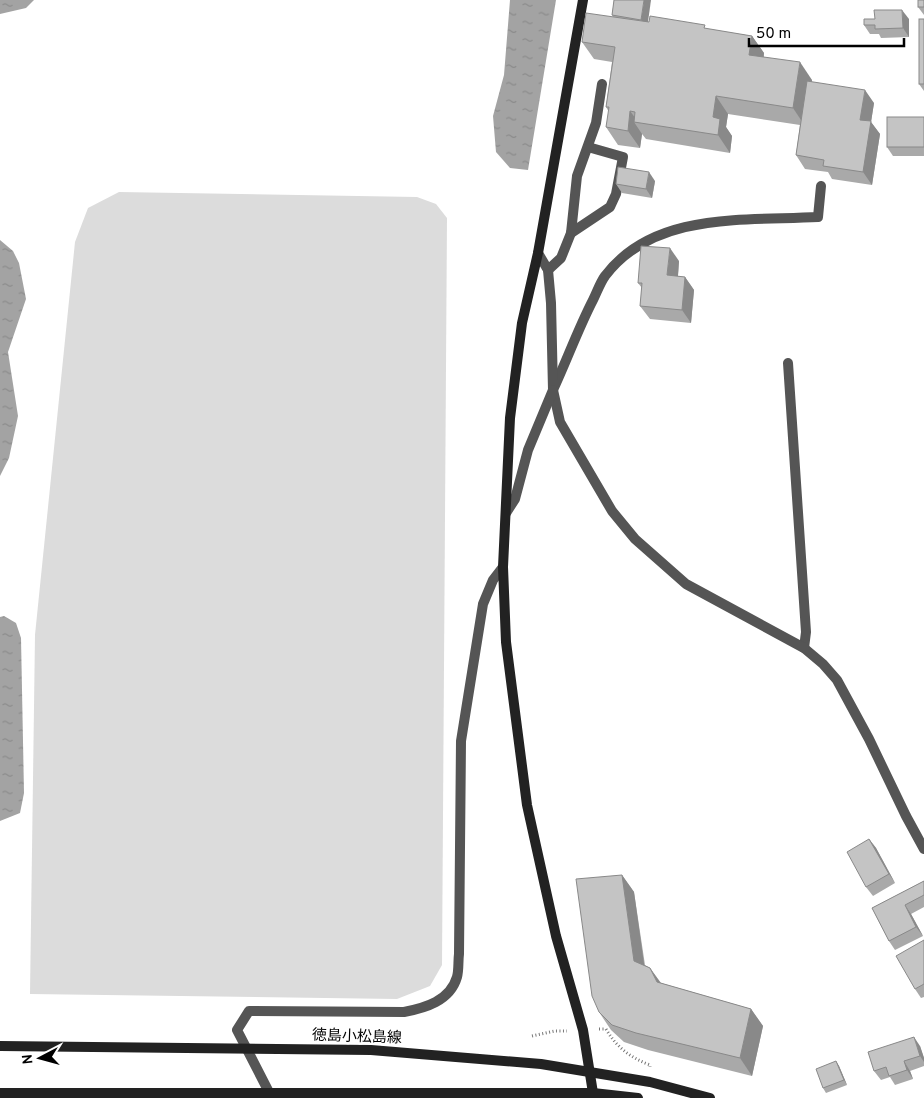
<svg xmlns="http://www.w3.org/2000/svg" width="924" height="1098" font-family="Overpass,'Noto Sans JP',sans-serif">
<defs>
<pattern id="water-ripples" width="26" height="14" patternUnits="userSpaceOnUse" patternTransform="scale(1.25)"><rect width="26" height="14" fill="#a3a3a3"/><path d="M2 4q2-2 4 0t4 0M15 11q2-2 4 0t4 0" fill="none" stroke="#8b8b8b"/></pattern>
</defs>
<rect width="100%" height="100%" fill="#fff"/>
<!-- grass -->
<path fill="#dcdcdc" d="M119 192 417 197 436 204 447 218 442 965 430 986 397 999 30 994 35 635 75 242 88 208Z"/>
<!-- water -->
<g fill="url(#water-ripples)">
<path d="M0 0H34L26 8 0 14Z"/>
<path d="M510 0H556L528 170 510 168 496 152 493 116 504 75Z"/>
<path d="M0 240 13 251 19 263 26 299 8 352 18 416 9 458 0 476Z"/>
<path d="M4 616 16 623 21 638 24 793 20 813 0 821V617Z"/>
</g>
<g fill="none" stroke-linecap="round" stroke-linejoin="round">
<!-- path -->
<g stroke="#777" stroke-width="3" stroke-dasharray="1 2.5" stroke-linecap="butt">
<path d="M599 1029H606C616 1047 631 1058 650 1065V1067"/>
<path d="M532 1036 555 1031H567"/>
</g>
<!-- lane -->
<g stroke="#555" stroke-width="10">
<path d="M571 233 610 207 616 194 623 157 588 147"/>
<path d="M548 270 561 258 571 233 577 176 596 123 602 84"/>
<path d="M788 363 806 632 804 648"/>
<path d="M553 390C567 360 578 329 593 300 597 292 600 283 605 276 654 211 746 221 818 217L821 186"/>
<path d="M272 1098 237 1030 249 1011 404 1012C425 1008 450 1001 457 977 459 970 458 961 459 954L461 741 483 604 493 580 503 567"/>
</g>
<!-- street -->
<g stroke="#555" stroke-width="10">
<path d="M538 253 548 270 551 303 553 390 560 422 612 511 635 539 686 584 804 648 823 664 837 680 869 739 906 816 924 849"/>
<path d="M506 513 515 499 528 450 553 390"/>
</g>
<!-- secondary -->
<g stroke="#222" stroke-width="10">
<path d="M583 0 538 253 522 323 510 418 503 567 506 642 527 805 556 936 583 1030 593 1093"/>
<path d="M0 1046 371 1050 541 1064 650 1082 710 1098"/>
<path d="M0 1093H593L638 1098"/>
</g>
</g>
<!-- wall -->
<g fill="#a9a9a9">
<path d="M614 0 648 22 707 29 752 36 764 53V57L812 80V82L874 103 871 122 880 134 872 185 832 179 828 172 805 169 796 155 800 125 728 114 726 127 732 136 730 153 646 139 642 134 640 148 618 145 606 127 609 112 606 107 612 62 594 59 582 42 613 17 612 15Z"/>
<path d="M924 0V15L918 7Z"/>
<path d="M909 19V37L881 38 879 34H870L864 25Z"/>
<path d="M924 19V91L919 84Z"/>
<path d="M924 117V156H893L887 147Z"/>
<path d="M655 181 652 198 622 193 616 184Z"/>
<path d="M679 261 678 276 685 277 694 290 691 323 650 319 640 306 642 288 638 283Z"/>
<path d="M869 839 876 848 895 883 873 896 866 887Z"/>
<path d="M622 875 634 892 645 965 650 968 661 983 751 1009 763 1026 752 1076 648 1050 624 1042 611 1030 599 1012Z"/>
<path d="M924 881V907L911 914 923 936 895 950 889 941 872 908Z"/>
<path d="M924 940V997L921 998 915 989Z"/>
<path d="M920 1046 924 1058V1066L910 1071 913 1079 895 1085 890 1077 881 1080 874 1071Z"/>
<path d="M836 1061 839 1066 847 1085 826 1093 823 1088Z"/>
</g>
<!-- shaded-wall -->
<g fill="#898989">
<path d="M644 0H651L647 29 641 20Z"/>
<path d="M902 10 909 19V37L903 28Z"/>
<path d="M752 36 764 53 761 72 749 55Z"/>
<path d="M800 62 812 80 805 126 793 108Z"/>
<path d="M865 90 874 103 871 122 880 134 872 185 863 172 860 120Z"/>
<path d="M716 96 728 114 726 127 732 136 730 153 718 135 713 117Z"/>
<path d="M630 111 639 123 634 122 642 134 640 148 628 131Z"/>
<path d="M649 172 655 181 652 198 646 189Z"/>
<path d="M670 248 679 261 677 289 667 275Z"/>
<path d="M685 277 694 290 691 323 682 310Z"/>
<path d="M869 839 876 848 895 883 889 874Z"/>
<path d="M622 875 634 892 646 978 634 961Z"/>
<path d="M905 905 911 914 923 936 916 927Z"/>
<path d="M650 968 662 985 657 982Z"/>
<path d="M751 1009 763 1026 752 1076 740 1058Z"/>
<path d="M914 1037 920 1046 924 1058V1062L920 1056Z"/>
<path d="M836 1061 839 1066 847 1085 844 1080Z"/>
<path d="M904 1061 910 1071 913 1079 907 1070Z"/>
</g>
<!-- building -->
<g fill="#c4c4c4" stroke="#898989">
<path d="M614 0H644L641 20 612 15Z"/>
<rect x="918" y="0" width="6" height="7"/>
<path d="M874 10H902L903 28 875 29V25H864V19H875Z"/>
<path d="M586 13 649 22 650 16 705 25 704 28 752 36 749 55 800 62 793 108 716 96 713 117 720 119 718 135 634 122 635 112 630 111 628 131 606 127 609 107H606L615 47 582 42Z"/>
<rect x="919" y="19" width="5" height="65"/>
<path d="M807 81 865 90 860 120 871 121 863 172 823 166 824 160 796 155Z"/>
<rect x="887" y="117" width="37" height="30"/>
<path d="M618 167 649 172 646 189 616 184Z"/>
<path d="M641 246 670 248 667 275 685 277 682 310 640 306 642 283H638Z"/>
<path d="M869 839 889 874 866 887 847 852Z"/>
<path d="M622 875 634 961 650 968 657 982 751 1009 740 1058 636 1033 612 1025 599 1012 592 996 576 879Z"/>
<path d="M924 881V895L905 905 916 927 889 941 872 908Z"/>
<path d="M924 940V984L915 989 896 956Z"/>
<path d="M914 1037 920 1056 904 1061 907 1070 889 1076 886 1067 874 1071 868 1052Z"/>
<path d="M836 1061 844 1080 823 1088 816 1069Z"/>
</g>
<g text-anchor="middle" stroke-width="4.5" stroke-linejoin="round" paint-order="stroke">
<!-- street labels -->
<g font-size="15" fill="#000" stroke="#fff">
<text transform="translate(357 1036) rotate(2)" y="5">徳島小松島線</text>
</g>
</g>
<!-- north arrow -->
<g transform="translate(40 1058) rotate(264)" stroke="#ffffff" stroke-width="4" paint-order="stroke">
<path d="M0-4L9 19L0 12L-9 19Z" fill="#000000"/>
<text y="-8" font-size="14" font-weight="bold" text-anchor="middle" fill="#000000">N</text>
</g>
<!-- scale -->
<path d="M749 38v8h155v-8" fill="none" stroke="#000000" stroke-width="2.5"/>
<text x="756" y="38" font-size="15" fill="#000000" stroke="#ffffff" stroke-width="4" paint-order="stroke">50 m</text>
</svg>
